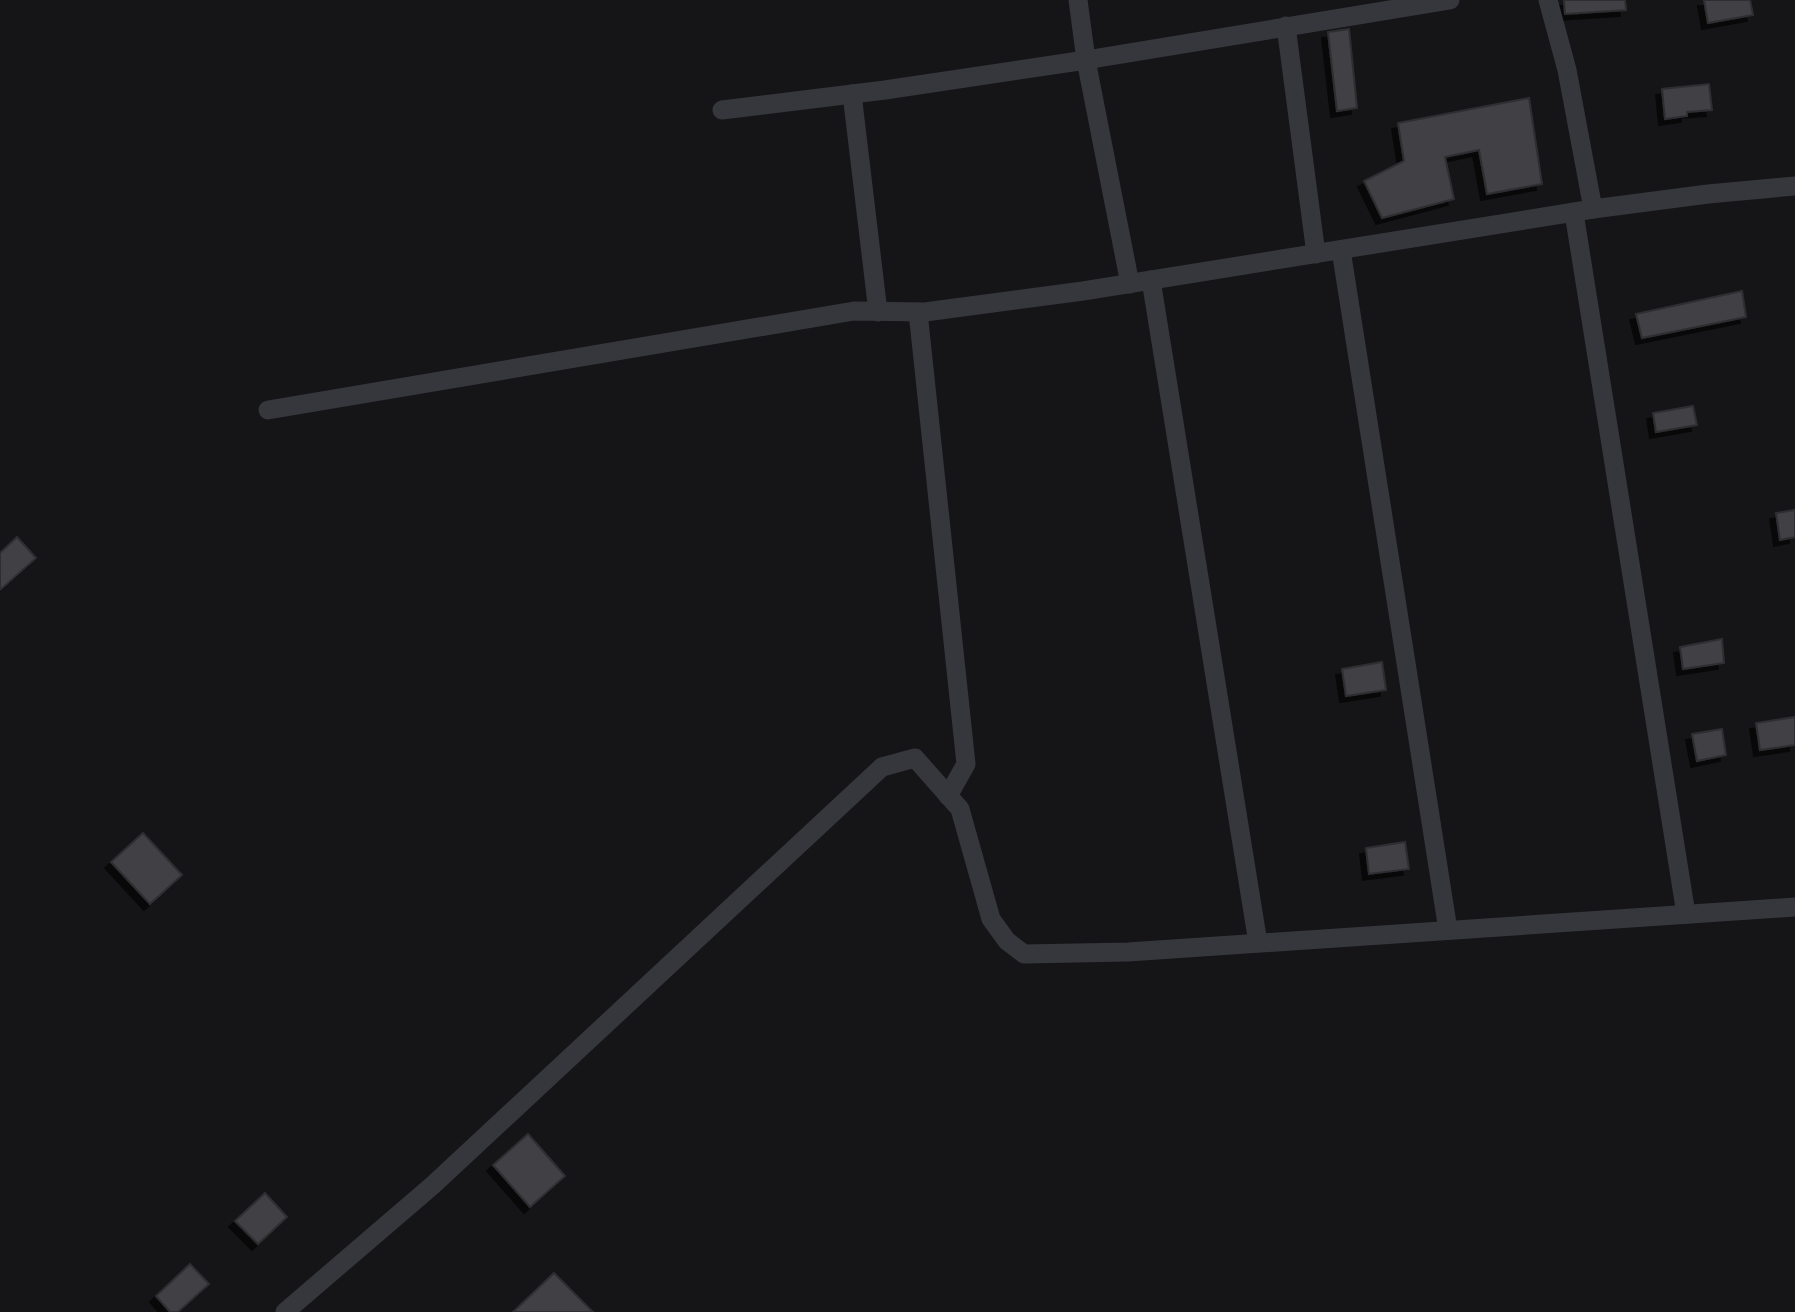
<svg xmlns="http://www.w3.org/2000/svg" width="1795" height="1312" font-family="Arial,sans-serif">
<defs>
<filter id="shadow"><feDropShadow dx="-6" dy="6" stdDeviation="0" flood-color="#0009"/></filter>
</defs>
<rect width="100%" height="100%" fill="#151517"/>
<!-- building -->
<g fill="#3f4044" stroke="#2f2f33" stroke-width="2" filter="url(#shadow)">
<path d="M1564 0H1625L1626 10 1565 14Z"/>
<path d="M1704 0H1750L1753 15 1708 23Z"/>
<path d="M1349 29 1357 108 1337 111 1328 32Z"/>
<path d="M1709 84 1712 110 1687 112V116L1665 119 1662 89Z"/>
<path d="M1529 98 1542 184 1487 194 1479 150 1445 157 1454 199 1382 218 1364 181 1404 161 1398 123Z"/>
<path d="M1742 291 1746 317 1642 338 1636 314Z"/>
<path d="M1693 406 1697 425 1656 432 1653 413Z"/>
<path d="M1795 510V537L1780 540 1776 513Z"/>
<path d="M17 537 36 558 0 590V553Z"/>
<path d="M1722 639 1724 663 1683 669 1680 647Z"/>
<path d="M1382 662 1386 690 1346 696 1342 669Z"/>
<path d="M1795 717V745L1760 750 1756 723Z"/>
<path d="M1722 729 1726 755 1697 761 1692 734Z"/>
<path d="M143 833 182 875 150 904 111 862Z"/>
<path d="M1405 842 1409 869 1369 874 1366 848Z"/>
<path d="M528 1134 565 1176 530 1207 493 1165Z"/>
<path d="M265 1193 287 1217 258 1244 235 1221Z"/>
<path d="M190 1264 209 1284 178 1312H170L156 1296Z"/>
<path d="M554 1273 593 1312H513Z"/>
</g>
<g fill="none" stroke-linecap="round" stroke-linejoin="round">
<!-- minor -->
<g stroke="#36373c" stroke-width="19">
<path d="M1548 0 1567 70 1593 209 1708 194 1795 186"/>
<path d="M1286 26 1316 254"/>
<path d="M852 94 878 312"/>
<path d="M722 110 885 90 1086 60 1078 0"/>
<path d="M1574 213 1686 914"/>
<path d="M1341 250 1448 930"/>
<path d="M1151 280 1258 943"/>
<path d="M1130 284 1086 60 1450 0"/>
<path d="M918 312 966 764 948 796"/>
<path d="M268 410 854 311 925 312 1083 291 1593 209"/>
<path d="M285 1312 433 1185 882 767 915 758 960 809 991 919 1007 941 1024 954 1128 952 1795 907"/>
</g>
</g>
</svg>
